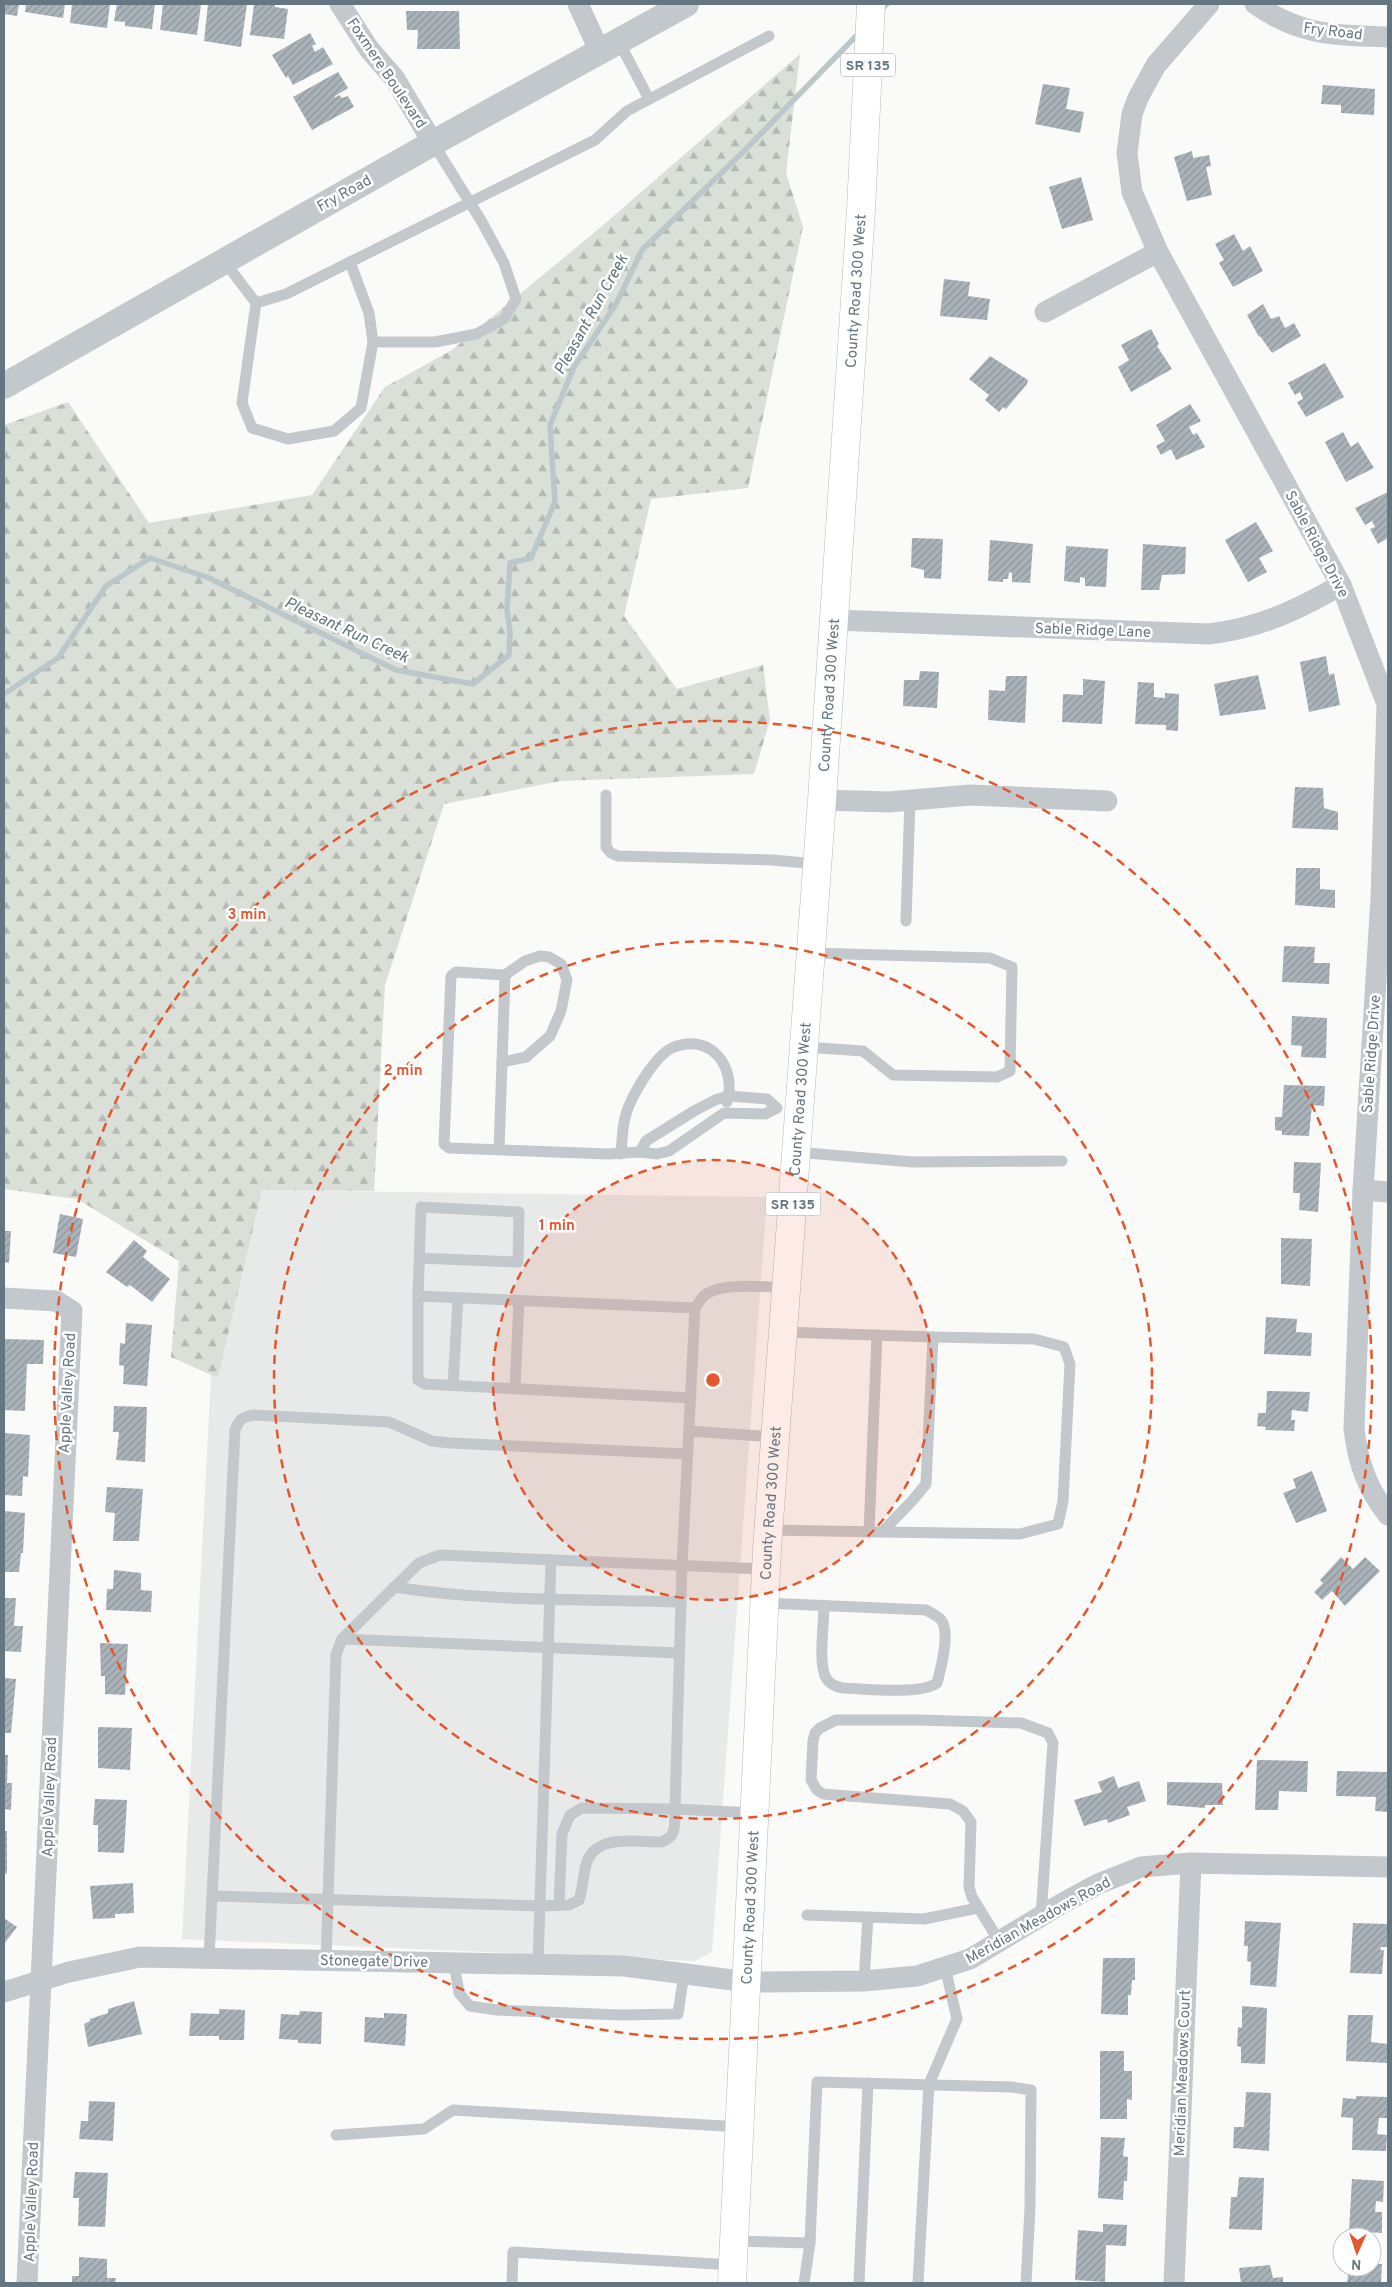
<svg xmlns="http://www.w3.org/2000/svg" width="1392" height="2287" font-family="Overpass,sans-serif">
<defs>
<pattern id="forest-firs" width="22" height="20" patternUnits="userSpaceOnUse" patternTransform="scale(1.25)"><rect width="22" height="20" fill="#dadfd7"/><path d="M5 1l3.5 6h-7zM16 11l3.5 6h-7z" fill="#b4b9b4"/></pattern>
<pattern id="building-hatch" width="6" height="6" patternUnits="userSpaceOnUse" patternTransform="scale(1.25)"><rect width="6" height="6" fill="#aab3b9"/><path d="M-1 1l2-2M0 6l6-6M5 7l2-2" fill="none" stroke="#8e969c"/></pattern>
</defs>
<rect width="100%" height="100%" fill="#fafaf8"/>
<!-- built -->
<path fill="#e8e9e9" d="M262 1190 767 1197 712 1952 695 1961 182 1939 211 1375 218 1378Z"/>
<!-- forest -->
<path fill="url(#forest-firs)" d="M800 54 786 173 803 227 748 488 651 499 624 616 677 689 763 665 770 720 754 774 560 781 444 804 385 985 374 1191 262 1190 218 1378 171 1357 179 1261 77 1199 4 1189V425L68 402 149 523 312 495 385 387 452 350 601 227Z"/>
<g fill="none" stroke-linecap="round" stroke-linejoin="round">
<!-- stream -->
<g stroke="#bbc7cb" stroke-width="5.5">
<path d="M879 11 887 4"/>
<path d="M4 694 58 658 106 586 150 558 209 578 396 670 473 684 509 655 510 632 507 609 510 563 531 558 555 502 550 425 574 367 616 304 642 250 745 150 861 31"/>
</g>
</g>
<!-- building -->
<g fill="url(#building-hatch)">
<path d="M4 4H19L17 16 4 14Z"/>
<path d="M26 4H65L63 18 25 12Z"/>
<path d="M72 4H110L107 28 70 23Z"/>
<path d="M117 4H155L152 29 125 26V22L114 21Z"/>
<path d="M163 4H201L197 35 160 30Z"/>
<path d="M208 4H247L241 47 204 41Z"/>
<path d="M254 4H275V7L288 9 284 39 250 35Z"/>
<path d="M406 11H459L460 49H417L418 30H407Z"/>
<path d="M310 33 316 44 312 46 315 52 323 47 333 64 293 85 288 76 286 78 272 55Z"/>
<path d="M338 72 348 88 335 96V98L339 95 342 98 348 96 354 107 312 130 293 97Z"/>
<path d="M1043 84 1070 88 1066 109 1084 112 1080 133 1035 124Z"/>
<path d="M1323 85 1375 89 1374 115 1341 113V105L1321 104Z"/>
<path d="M1192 151 1193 158 1209 155 1211 166 1206 167 1212 195 1187 201 1174 157Z"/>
<path d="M1081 177 1093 220 1062 229 1049 187Z"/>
<path d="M1234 234 1243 251 1250 246 1263 271 1233 287 1219 263 1224 260 1215 244Z"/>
<path d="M944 279 970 282 968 296 990 299 987 320 940 316Z"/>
<path d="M1263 304 1271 319 1279 316 1285 328 1294 323 1301 336 1272 353 1260 336 1259 337 1247 315Z"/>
<path d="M1151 329 1159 344 1157 346 1172 369 1131 392 1118 367 1129 360 1121 345Z"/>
<path d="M990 356 1028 380 1027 384 1006 409 1003 407 999 412 985 400 989 395 969 379Z"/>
<path d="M1325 363 1344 397 1306 417 1297 402 1303 399 1300 392 1295 395 1288 383Z"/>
<path d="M1190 404 1201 421 1189 427 1193 435 1197 433 1205 447 1176 460 1171 449 1161 455 1156 446 1165 441 1156 425Z"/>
<path d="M1343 432 1351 447 1358 442 1374 468 1346 482 1325 442Z"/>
<path d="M1388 492V538L1378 544 1370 529 1375 527 1372 521 1365 525 1355 508Z"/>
<path d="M1256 522 1273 551 1259 558 1267 572 1248 582 1225 540Z"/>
<path d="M912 538 943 539 941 579 924 578V570L911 567Z"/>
<path d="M990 540 1033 544 1030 583 1012 582V573L1009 572 1008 579H1003V582L988 581Z"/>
<path d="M1143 544 1186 547 1185 574 1162 575 1159 590H1141Z"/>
<path d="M1066 546 1108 549 1106 587 1085 586V578L1080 577V583L1064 581Z"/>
<path d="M1326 656 1329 675 1334 673 1340 705 1309 712 1300 662Z"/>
<path d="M920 671 939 672 937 708 903 706 904 680H919Z"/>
<path d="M1258 675 1266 709 1220 716 1214 684Z"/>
<path d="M1006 676H1027L1025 723 988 720 989 690 1005 691Z"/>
<path d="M1083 679 1105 681 1102 724 1062 722 1063 694 1083 695Z"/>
<path d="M1138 682 1154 683V697L1165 698V693L1179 694 1178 731 1166 730V725L1135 724Z"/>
<path d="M1295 787 1323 788 1324 808 1338 812V830L1292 828Z"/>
<path d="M1296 868H1320V889L1335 890V908L1295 905Z"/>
<path d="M1284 946 1315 947 1314 963H1330L1329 984 1282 982Z"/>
<path d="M1292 1016 1327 1018 1326 1058 1301 1057 1302 1046 1291 1045Z"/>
<path d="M1284 1085 1325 1086 1324 1106 1312 1105 1309 1136 1282 1135V1131L1275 1130V1117H1282Z"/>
<path d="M1294 1162 1321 1163 1318 1212 1299 1210 1300 1193H1293Z"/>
<path d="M60 1214 83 1219 76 1257 53 1253Z"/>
<path d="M4 1231H11L9 1263 4 1262Z"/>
<path d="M1281 1238 1312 1239 1310 1286 1281 1284Z"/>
<path d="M134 1240 147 1251 143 1257 170 1279 152 1302 130 1285 127 1287 106 1272Z"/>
<path d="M1266 1317 1297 1319 1296 1332 1312 1333 1311 1356 1264 1354Z"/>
<path d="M126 1323 152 1325 147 1386 123 1384 124 1366 119 1365 120 1343 125 1344Z"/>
<path d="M4 1339 44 1340 43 1364H27L25 1411 4 1410Z"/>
<path d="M1267 1391 1310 1392 1308 1412 1292 1410 1291 1420H1295L1294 1431 1265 1430 1266 1427 1257 1426 1258 1413H1266Z"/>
<path d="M114 1406 147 1407 145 1462 116 1460 119 1432H113Z"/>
<path d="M4 1433 30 1435 28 1477 23 1476 22 1496 4 1495Z"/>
<path d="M1312 1471 1327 1511 1296 1523 1283 1493 1296 1488 1293 1479Z"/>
<path d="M107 1487 143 1489 139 1541H113L115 1513 105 1512Z"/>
<path d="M4 1511 25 1513 23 1553H21L19 1572H4Z"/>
<path d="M1341 1557 1353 1569 1365 1557 1380 1571 1345 1606 1332 1591 1322 1600 1314 1592 1323 1583 1320 1580Z"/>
<path d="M114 1570 141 1573V1590L152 1591 151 1612 106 1610 107 1589H113Z"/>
<path d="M4 1598H16L14 1626H23L21 1652 4 1651Z"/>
<path d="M100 1643 128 1644 125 1695 105 1694V1676H101Z"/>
<path d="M4 1678 16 1679 11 1733H4Z"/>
<path d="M98 1727 132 1728 130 1770 98 1768Z"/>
<path d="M4 1755H8L7 1783H12L11 1810 4 1809Z"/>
<path d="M1257 1760 1308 1761 1307 1792 1279 1791 1278 1810H1255Z"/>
<path d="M1337 1771 1388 1772V1812L1375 1811 1376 1797 1336 1796Z"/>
<path d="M1114 1776 1118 1788 1139 1781 1146 1801 1127 1807 1130 1815 1108 1823 1107 1819 1084 1826 1074 1800 1102 1792 1098 1782Z"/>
<path d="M1167 1782 1222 1783 1223 1805H1205V1808L1167 1805Z"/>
<path d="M95 1799 127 1800 124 1853 98 1852V1825H93Z"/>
<path d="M4 1831H7V1874L4 1873Z"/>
<path d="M133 1883 134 1913 115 1914V1918L93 1919 90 1886Z"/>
<path d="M4 1918 17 1927 4 1944Z"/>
<path d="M1245 1921 1281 1923 1276 1987 1250 1985 1251 1962 1247 1961 1248 1946H1244Z"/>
<path d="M1353 1923 1388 1924V1947H1381L1380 1950H1384L1382 1974 1350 1973Z"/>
<path d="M1103 1958H1135V1980H1132L1131 1995H1128V2015L1101 2014Z"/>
<path d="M134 2001 142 2034 88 2047 84 2024 90 2021V2019L108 2013V2009Z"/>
<path d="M1242 2006 1267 2008 1265 2064 1241 2063V2047L1237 2046 1238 2027 1242 2028Z"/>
<path d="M219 2009 245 2010 244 2040H219V2036H189L191 2013 219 2014Z"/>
<path d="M300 2011 322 2012 321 2044 298 2043V2040L279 2039 281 2014 299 2015Z"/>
<path d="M384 2013 407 2014 405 2046 364 2042 365 2017 384 2018Z"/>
<path d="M1348 2015H1373L1371 2042 1388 2044V2063L1346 2061Z"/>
<path d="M1100 2051H1124V2071H1132V2100L1127 2099V2119H1100Z"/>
<path d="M1246 2092 1271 2093 1269 2151 1233 2148 1234 2127H1244Z"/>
<path d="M1356 2096 1388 2097V2118H1379L1377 2134 1387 2135 1386 2151 1352 2150 1353 2118 1341 2117 1343 2098 1356 2099Z"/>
<path d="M89 2101 115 2102 113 2141 79 2139 81 2121H88Z"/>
<path d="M1101 2137 1125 2138 1123 2156 1128 2157 1127 2181H1124L1123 2200 1098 2198Z"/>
<path d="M75 2172 108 2173 105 2227 78 2226 79 2198H73Z"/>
<path d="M1239 2177 1264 2178 1262 2230 1229 2229 1231 2197H1237Z"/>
<path d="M1352 2179 1384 2181 1383 2202 1376 2201 1375 2212H1382V2233L1349 2231Z"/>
<path d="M1103 2224 1127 2225 1126 2246 1106 2245 1105 2282 1075 2280 1078 2230 1103 2232Z"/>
<path d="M79 2257 107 2259V2278H116L115 2283H72V2276H79Z"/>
<path d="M1372 2264H1382L1381 2283H1347L1349 2267H1372Z"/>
<path d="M1270 2265 1273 2278 1283 2277V2283H1241L1239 2268Z"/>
</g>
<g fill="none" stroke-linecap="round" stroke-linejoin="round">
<!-- primary casing -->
<g stroke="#b5babe" stroke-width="29">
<g id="primary">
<path id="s1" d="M732 2283 767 1549 822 800 861 210 871 4"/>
</g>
</g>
<!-- service -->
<g stroke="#c3c8cc" stroke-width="11">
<path d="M618 40 649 99"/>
<path d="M224 261 256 303 286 294 595 140 627 111 769 36"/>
<path d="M256 303 242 403 252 428 288 439 334 431 361 408 373 342 369 313 350 262"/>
<path d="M373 342H435L476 334 504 319 516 299 504 263 482 222 433 143"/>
<path d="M606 795V847L611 853 618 856 772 860 817 864"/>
<path d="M906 921 910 799"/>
<path d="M804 1047 863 1051 893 1075 997 1077 1010 1071 1012 967 990 958 811 953"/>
<path d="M502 1062 526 1057 550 1036 561 1011 567 980 561 964 549 957 540 956 525 961 505 975"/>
<path d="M729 1096 767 1099 777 1108 765 1114 724 1113 669 1151 657 1154 640 1152 646 1141 694 1111 715 1100Z"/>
<path d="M499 1150 505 975 456 972 451 976 444 1144 449 1148 608 1154 640 1152"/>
<path d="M796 1152 912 1162 1062 1161"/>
<path d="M621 1154C622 1144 622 1133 624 1123 627 1102 654 1055 674 1047 712 1033 737 1068 727 1102"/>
<path d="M418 1296 421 1207 519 1212 518 1262 419 1258"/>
<path d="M453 1385 458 1298"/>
<path d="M515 1388 519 1300"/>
<path d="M691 1398 425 1384 418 1380V1296L695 1308"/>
<path d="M689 1431 775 1437"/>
<path d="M768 1530 882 1532 913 1500 926 1484 933 1337 783 1332"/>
<path d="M869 1532 877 1335"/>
<path d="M882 1532 1020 1534 1058 1524 1063 1501 1070 1364 1064 1347 1034 1339 933 1337"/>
<path d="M394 1587C488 1602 586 1599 681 1602"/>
<path d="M765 1603 926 1610C931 1613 939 1616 942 1621 950 1635 941 1668 937 1683 920 1695 866 1689 843 1688 837 1687 830 1685 826 1678 818 1664 824 1623 824 1605"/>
<path d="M342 1639 679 1653"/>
<path d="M212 1896 540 1906 569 1905 579 1900C583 1888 583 1876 586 1865 594 1833 636 1842 661 1842 678 1836 674 1825 675 1809L754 1813"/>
<path d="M559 1905 562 1834 570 1815 582 1808 675 1809 682 1565 695 1308C698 1304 701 1298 705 1295 721 1282 767 1287 787 1288"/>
<path d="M807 1915 924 1919 978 1908"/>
<path d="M999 1941 972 1897 969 1887 971 1822 963 1811 950 1804 823 1794 817 1790 811 1780 813 1741 815 1733 820 1728 836 1720H919L1021 1723 1048 1733 1053 1743 1041 1916"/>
<path d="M209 1958 235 1430C239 1420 242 1417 253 1415L389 1422 432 1441 450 1443 688 1454"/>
<path d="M326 1960 336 1655 342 1639 419 1563 440 1555 766 1569"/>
<path d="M454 1963 459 1993 470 2006 497 2010 621 2015 678 2014 684 1974"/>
<path d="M538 1965 551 1560"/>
<path d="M864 1981 868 1917"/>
<path d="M336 2135 424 2129 453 2110 740 2127"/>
<path d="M734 2241 810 2243 817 2082 1011 2087 1031 2090 1030 2208 1026 2283"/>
<path d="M512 2283 513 2252 733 2265"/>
<path d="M804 2283 810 2243"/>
<path d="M859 2283 868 2083"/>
<path d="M918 2283 929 2084 957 2019 945 1967"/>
</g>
<!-- minor -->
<g stroke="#c3c8cc" stroke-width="21">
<path d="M340 4 369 49 395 79 433 143"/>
<path d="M578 4 599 50"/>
<path d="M1209 4 1156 65 1138 98 1132 114 1127 153 1132 192 1158 252 1341 585 1387 704 1381 898 1363 1190 1354 1429C1358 1463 1367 1488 1388 1515"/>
<path d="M1255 4C1301 36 1335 35 1388 37"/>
<path d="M1045 312 1158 252"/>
<path d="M834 620 1209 634C1260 628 1297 610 1341 585"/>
<path d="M822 800 889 802 970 795 1107 801"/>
<path d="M1363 1190 1388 1192"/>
<path d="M4 1298 56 1301 72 1311 27 2283"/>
<path d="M4 1992 69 1972 140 1957 624 1966 748 1982 864 1981 917 1976 970 1959 1063 1903 1098 1884 1141 1867 1191 1863 1388 1867"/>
<path d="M1174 2283 1191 1863"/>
</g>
<!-- tertiary -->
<path stroke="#c3c8cc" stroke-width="26" d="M4 386 433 143 686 4"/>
<!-- primary -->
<use href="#primary" stroke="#fff" stroke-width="28"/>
</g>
<!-- distance rings -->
<circle cx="713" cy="1380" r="220" fill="#e4572e" fill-opacity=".12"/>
<g fill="none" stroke="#e4572e" stroke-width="2.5" stroke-dasharray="9 6">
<circle cx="713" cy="1380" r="220"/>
<circle cx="713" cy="1380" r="439"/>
<circle cx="713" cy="1380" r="659"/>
</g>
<g text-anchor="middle" stroke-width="5" stroke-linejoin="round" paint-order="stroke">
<!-- shield labels -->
<g fill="#fff" stroke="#939fa8" stroke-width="1">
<rect x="840.5" y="53.5" width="55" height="23" rx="4"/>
<rect x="765.5" y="1192.5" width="55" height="23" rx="4"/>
</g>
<g font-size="14" font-weight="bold" fill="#657683">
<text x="868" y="70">SR 135</text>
<text x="793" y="1209">SR 135</text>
</g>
<!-- street labels -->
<g font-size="15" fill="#657683" stroke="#fff">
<text transform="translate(1333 31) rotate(7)" y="5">Fry Road</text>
<text transform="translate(387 73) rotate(56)" y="5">Foxmere Boulevard</text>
<text transform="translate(344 193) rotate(-29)" y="5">Fry Road</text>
<text dy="5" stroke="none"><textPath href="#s1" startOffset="1996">County Road 300 West</textPath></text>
<text transform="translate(1317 544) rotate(62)" y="5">Sable Ridge Drive</text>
<text transform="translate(1093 630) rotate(2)" y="5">Sable Ridge Lane</text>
<text dy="5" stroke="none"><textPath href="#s1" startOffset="1591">County Road 300 West</textPath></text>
<text transform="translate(1371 1054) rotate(-86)" y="5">Sable Ridge Drive</text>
<text dy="5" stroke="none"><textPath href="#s1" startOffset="1186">County Road 300 West</textPath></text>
<text transform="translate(67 1393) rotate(-87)" y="5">Apple Valley Road</text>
<text dy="5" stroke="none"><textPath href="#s1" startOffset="781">County Road 300 West</textPath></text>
<text transform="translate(49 1797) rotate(-88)" y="5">Apple Valley Road</text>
<text dy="5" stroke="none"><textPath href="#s1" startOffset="376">County Road 300 West</textPath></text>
<text transform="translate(1038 1920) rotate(-29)" y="5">Meridian Meadows Road</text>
<text transform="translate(374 1961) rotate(1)" y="5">Stonegate Drive</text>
<text transform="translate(1182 2073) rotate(-88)" y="5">Meridian Meadows Court</text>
<text transform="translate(31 2202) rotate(-88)" y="5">Apple Valley Road</text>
</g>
<!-- water labels -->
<g font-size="16" font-style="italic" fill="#60757c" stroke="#fff">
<text transform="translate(590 314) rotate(-61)" y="6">Pleasant Run Creek</text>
<text transform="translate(347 629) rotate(25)" y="6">Pleasant Run Creek</text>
</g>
</g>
<circle cx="713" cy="1380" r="8" fill="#e4572e" stroke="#fff" stroke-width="2.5"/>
<g font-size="15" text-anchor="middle" font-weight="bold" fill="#e4572e" stroke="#fff" stroke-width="5" stroke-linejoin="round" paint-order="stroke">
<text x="247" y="919">3 min</text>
<text x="403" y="1075">2 min</text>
<text x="557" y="1230">1 min</text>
</g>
<!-- border -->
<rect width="1392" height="2287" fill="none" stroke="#657683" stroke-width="10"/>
<!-- north arrow -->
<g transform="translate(1357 2252) rotate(183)"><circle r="24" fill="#ffffff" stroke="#c1c8cd"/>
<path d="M0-4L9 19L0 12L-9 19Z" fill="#e4572e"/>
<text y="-8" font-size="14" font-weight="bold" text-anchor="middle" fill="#657683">N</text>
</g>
</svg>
